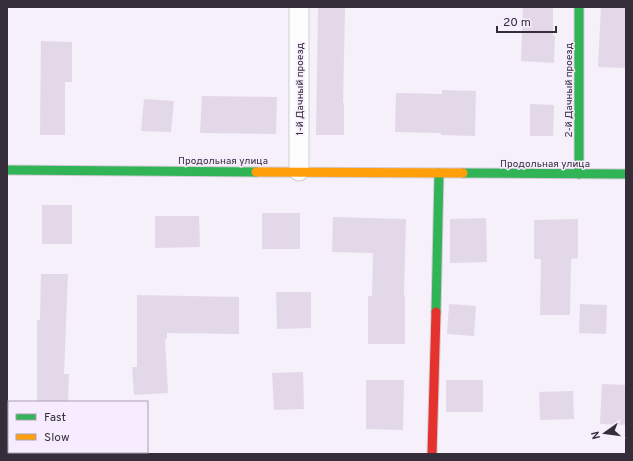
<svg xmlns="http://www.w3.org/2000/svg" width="633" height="461" font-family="Overpass,sans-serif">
<rect width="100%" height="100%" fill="#f5f0fa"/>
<!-- building -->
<g fill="#e3d8e8">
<path d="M318 7H345L343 103H344V135H316Z"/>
<path d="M523 7H553V36H555L554 63 521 61Z"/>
<path d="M601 7H626L625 68 598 67Z"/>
<path d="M41 41 72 42V82H65V135H40Z"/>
<path d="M442 90 476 91 475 136 441 135V133L395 132 396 93 442 94Z"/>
<path d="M202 96 277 97 276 134 200 133Z"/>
<path d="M144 99 174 101 171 132 141 131Z"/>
<path d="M530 104 554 105 553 136H530Z"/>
<rect x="42" y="205" width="30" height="39"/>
<rect x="262" y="213" width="38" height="36"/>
<path d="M155 216H199L200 247 155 248Z"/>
<path d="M333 217 406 219 404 296H405V344H368V296H372L373 253 332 252Z"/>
<path d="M486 218 487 262 450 263V219Z"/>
<path d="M578 219V258L571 259 570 315H540L541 259H534V220Z"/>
<path d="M41 274H68L64 374H69L68 402H37V320H40Z"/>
<path d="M276 292H311V328L277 329Z"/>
<path d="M137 295 239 297V334L167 333V339H165L168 393 134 395 132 367H137Z"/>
<path d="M449 304 476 306 474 336 447 334Z"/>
<path d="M580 304 607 305 606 334 579 333Z"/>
<path d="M303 372 304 409 274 410 272 373Z"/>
<path d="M366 380H404L403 430 366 429Z"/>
<rect x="446" y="380" width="37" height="32"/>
<path d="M602 384 626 385V425L600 424Z"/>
<path d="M573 391 574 419 540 420 539 392Z"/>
</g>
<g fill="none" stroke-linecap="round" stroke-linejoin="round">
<!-- street casing -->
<g stroke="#d1cbd6" stroke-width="21">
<path id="street" d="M299 7V171"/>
</g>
<!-- fast casing -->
<g stroke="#d1cbd6" stroke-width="11">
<g id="fast">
<path d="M579 7V174"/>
<path d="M7 170 256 172"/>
<path d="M463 173 626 174"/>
<path d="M436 312 439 173"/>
</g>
</g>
<!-- slow casing -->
<g stroke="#d1cbd6" stroke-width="11">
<path id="slow" d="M256 172 463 173"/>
</g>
<!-- jam casing -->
<g stroke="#d1cbd6" stroke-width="11">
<path id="jam" d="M432 454 436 312"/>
</g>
<!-- street -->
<use href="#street" stroke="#fefdfe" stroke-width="19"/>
<!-- fast -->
<use href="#fast" stroke="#30b455" stroke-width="9"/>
<!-- slow -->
<use href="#slow" stroke="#ff9f0a" stroke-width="9"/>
<!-- jam -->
<use href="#jam" stroke="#e5322d" stroke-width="9"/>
</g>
<g text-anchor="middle" stroke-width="3" stroke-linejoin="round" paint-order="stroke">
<!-- street labels -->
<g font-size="10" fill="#352e3a" stroke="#f6ecfe">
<text transform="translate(299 89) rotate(-90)" y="4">1-й Дачный проезд</text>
<text transform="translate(568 90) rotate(-90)" y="4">2-й Дачный проезд</text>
<text x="223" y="164">Продольная улица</text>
<text x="545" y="167">Продольная улица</text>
</g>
</g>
<!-- border -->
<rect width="633" height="461" fill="none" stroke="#352e3a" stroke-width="16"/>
<!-- legend -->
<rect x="8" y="401" width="140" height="52" fill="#f6ecfe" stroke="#a9a0b0"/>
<rect x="16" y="414" width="20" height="6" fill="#30b455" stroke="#a9a0b0"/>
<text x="44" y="421" font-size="12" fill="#352e3a">Fast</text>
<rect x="16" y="434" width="20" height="6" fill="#ff9f0a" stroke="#a9a0b0"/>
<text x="44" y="441" font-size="12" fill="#352e3a">Slow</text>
<!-- north arrow -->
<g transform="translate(605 433) rotate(256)" stroke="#f6ecfe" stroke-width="3" paint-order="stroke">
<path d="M0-3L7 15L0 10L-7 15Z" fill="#352e3a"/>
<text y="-6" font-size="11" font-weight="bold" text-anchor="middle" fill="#352e3a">N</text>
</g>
<!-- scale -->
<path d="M497 26v6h59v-6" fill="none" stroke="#352e3a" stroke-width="2"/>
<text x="503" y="26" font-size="12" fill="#352e3a" stroke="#f6ecfe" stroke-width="3" paint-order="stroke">20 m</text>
</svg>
